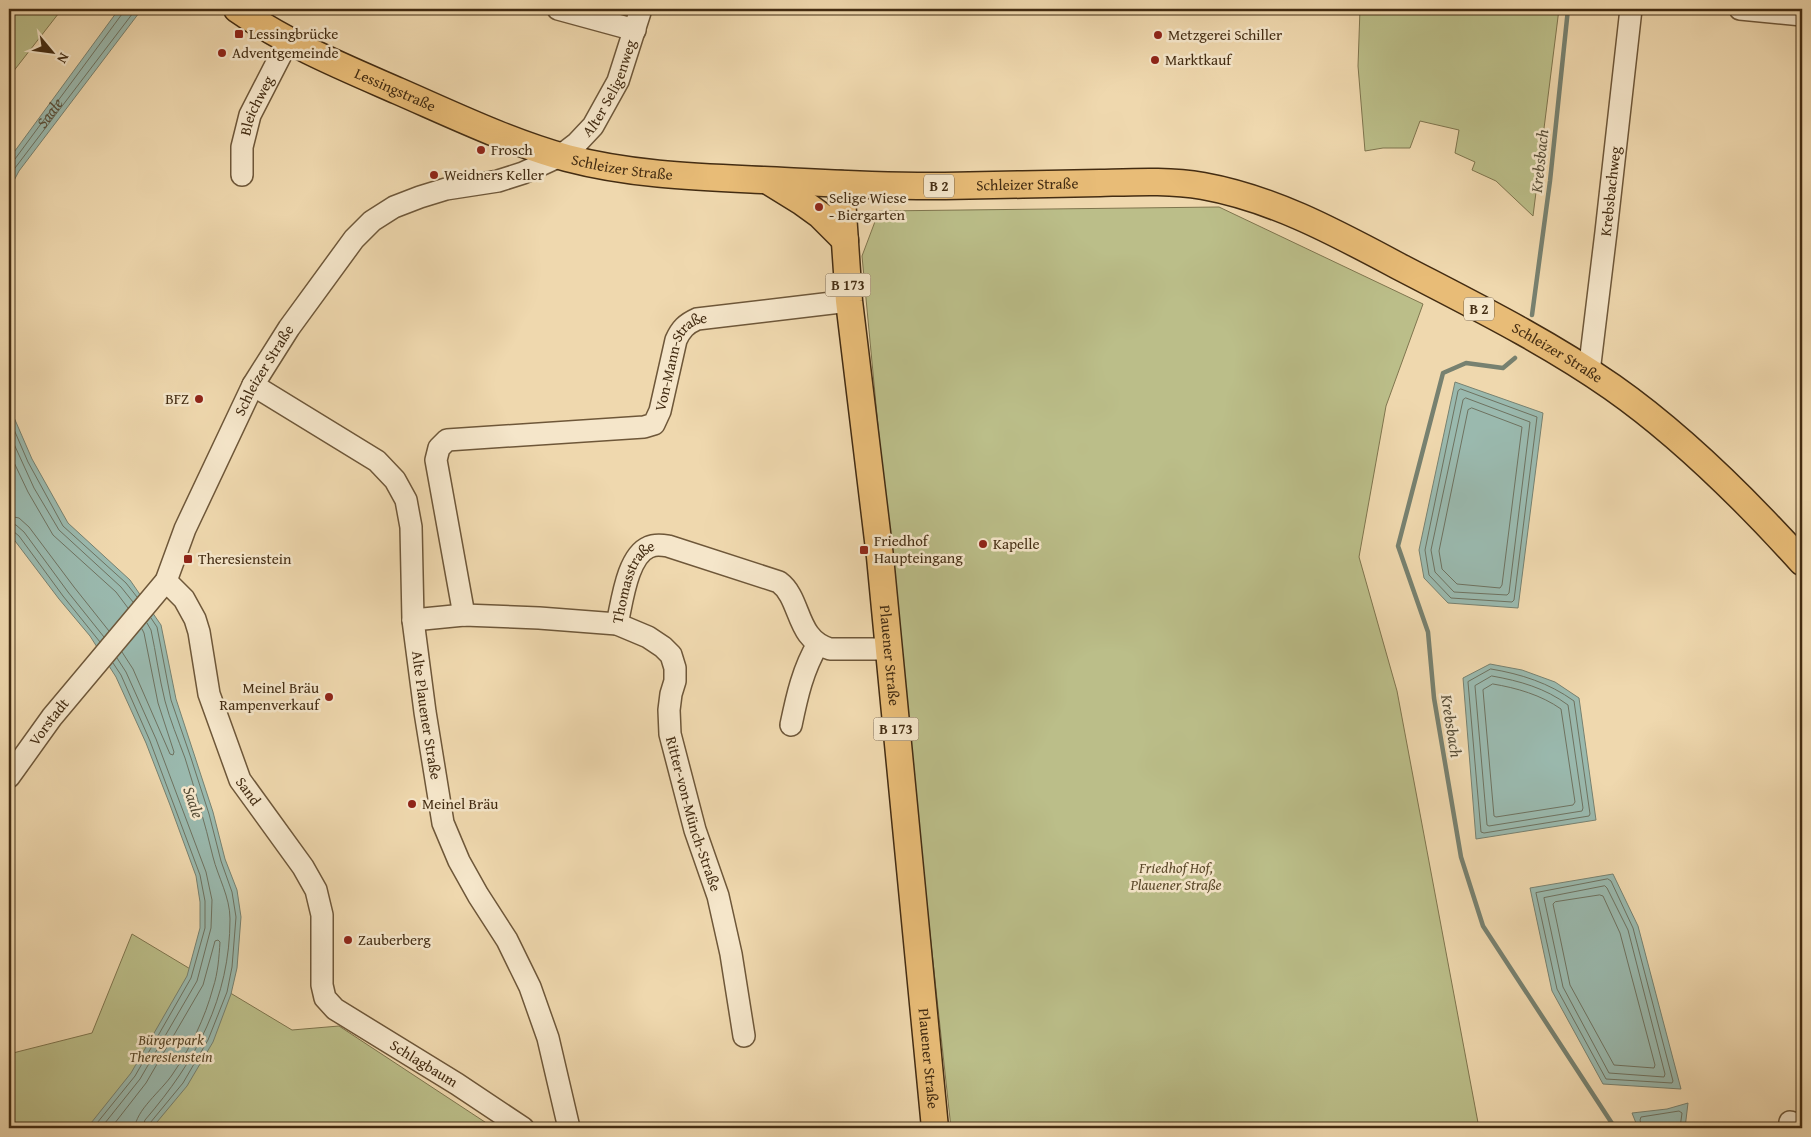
<svg xmlns="http://www.w3.org/2000/svg" width="1811" height="1137" font-family="'Gentium Book Plus',serif">
<rect width="100%" height="100%" fill="#efd8ae"/>
<filter id="stains"><feTurbulence type="fractalNoise" baseFrequency=".004" numOctaves="4"/><feColorMatrix values="0 0 0 0 .2 0 0 0 0 .09 0 0 0 0 .02 0 0 0 .5 -.17"/></filter>
<radialGradient id="worn" r=".72"><stop offset=".6" stop-color="#630" stop-opacity="0"/><stop offset="1" stop-color="#630" stop-opacity=".3"/></radialGradient>
<!-- green -->
<g fill="#bbbe89" stroke="#7f754e">
<path d="M9 9H62L9 77Z"/>
<path d="M1360 9H1559L1533 216 1496 181 1472 170 1475 162 1455 153 1459 130 1420 121 1410 148H1383L1365 151 1358 66Z"/>
<path d="M1219 207 1423 304 1386 406 1359 557 1397 691 1479 1128H951L898 638 862 256 879 211Z"/>
<path d="M132 934 292 1030 339 1026 494 1128H9V1054L92 1033Z"/>
</g>
<!-- water -->
<g fill="#9ab9ae" stroke="#778170">
<path d="M119 9H142L19 171 9 190V159Z"/>
<path d="M1455 382 1543 413 1518 608 1448 603 1424 578 1419 550Z"/>
<path d="M9 406 32 459 68 523 130 580 161 625 176 699 213 812 225 859 237 890 241 917 237 968 231 994 213 1042 187 1086 152 1128H87L131 1073 187 976 200 928V902L196 876 170 805 146 743 116 677 90 636 59 599 9 533Z"/>
<path d="M1490 664 1522 670 1555 682 1579 698 1596 820 1476 839 1463 678Z"/>
<path d="M1613 874 1638 926 1681 1089 1603 1084 1552 991 1530 888Z"/>
<path d="M1688 1103 1685 1128H1638L1632 1113 1667 1109Z"/>
</g>
<g fill="none" stroke-linecap="round" stroke-linejoin="round">
<!-- shore -->
<g stroke="#6e7260" stroke-width="1">
<path id="s1" d="M9 161 15 159 122 14 123 9"/>
<path d="M9 179 15 168 136 9"/>
<path d="M1461 389 1537 417 1514 600 1512 602 1451 598 1429 575 1425 550 1458 391Z"/>
<path d="M1466 398 1530 422 1509 593 1507 595 1454 592 1435 572 1431 550 1463 400Z"/>
<path d="M1472 408 1522 427 1502 585 1500 588 1457 584 1442 569 1439 551 1468 410Z"/>
<path d="M9 418 28 462 63 526 126 583 137 597"/>
<path d="M9 433 34 488 59 530 121 587 133 602"/>
<path d="M9 452 28 492 53 535 116 592 128 608"/>
<path d="M9 516 19 518 29 527 74 587 109 631"/>
<path d="M9 523 16 525 24 532 68 592 104 637"/>
<path d="M9 530 13 531 19 536 63 596 100 642"/>
<path d="M122 652 133 669 170 754 173 755 174 752 158 703 144 633 142 629"/>
<path d="M1491 669C1521 674 1549 683 1574 701L1590 814 1589 816 1484 833 1481 832 1468 682Z"/>
<path d="M1492 676C1520 681 1545 688 1568 705L1583 808 1582 811 1489 826 1487 825 1475 686Z"/>
<path d="M1493 684C1517 688 1541 695 1561 709L1575 802 1573 805 1496 817 1494 816 1483 690Z"/>
<path d="M1608 879 1611 881 1633 928 1673 1081 1672 1083 1606 1079 1557 989 1536 893Z"/>
<path d="M1605 886 1607 888 1628 930 1665 1074 1664 1077 1609 1073 1563 987 1544 898Z"/>
<path d="M1600 895 1603 896 1620 933 1655 1065 1654 1068 1614 1065 1570 985 1553 904 1555 902Z"/>
<path d="M93 1128 135 1076 191 978 205 928V901L200 875 150 741 121 675 113 663"/>
<path d="M101 1128 140 1079 197 981 211 928 212 900 206 872 156 739 126 672 117 658"/>
<path d="M111 1128 146 1083 203 985 215 941 218 940 220 942C219 957 218 973 213 988 205 1018 190 1049 172 1075 162 1090 135 1111 135 1128"/>
<path d="M142 1128 145 1120C196 1061 230 998 230 919 230 897 218 877 213 857 205 823 195 790 185 758 178 739 170 720 165 701 159 677 156 653 151 630L147 623"/>
<path d="M149 1128 150 1123 183 1083 208 1040 227 992 232 967 236 917 232 892 221 861 209 814 191 758 171 700 157 627 151 618"/>
<path d="M1642 1128 1640 1120 1641 1117 1679 1111 1682 1113 1680 1128"/>
</g>
<!-- stream -->
<g stroke="#778170" stroke-width="4.5">
<path d="M1532 315 1550 181 1568 9"/>
<path d="M1515 358 1503 368 1466 363 1443 373 1398 546 1428 632 1434 698 1461 857 1483 926 1615 1128"/>
</g>
<!-- minor casing -->
<g stroke="#6e5739" stroke-width="24">
<g id="minor">
<path d="M558 9 635 30"/>
<path d="M1740 9 1802 15"/>
<path id="s2" d="M242 175V147L250 115 288 41"/>
<path id="s3" d="M1589 372 1606 232 1631 9"/>
<path id="s4" d="M253 385 377 461 395 480 406 500 411 527 413 620 425 712 443 823 459 861 478 895 507 940 530 987 548 1038 569 1128"/>
<path id="s5" d="M166 581 184 599 195 619 199 632 209 694 240 780 303 867 316 890 322 915V985L325 998 335 1009 457 1084 523 1128"/>
<path id="s6" d="M464 615 436 460 439 448 447 440 644 427 654 424 660 411 676 340C681 329 686 324 697 319L849 301"/>
<path id="s7" d="M413 620 464 615 539 618 617 624 648 637 663 647 671 655 675 668V681L671 694 669 710 670 734 695 830 718 896 731 954 744 1036"/>
<path id="s8" d="M617 624C622 603 627 556 649 547 655 544 662 545 668 546L779 582C802 599 795 639 830 649H888"/>
<path d="M791 725C797 696 803 669 818 644"/>
<path id="s9" d="M9 777 52 717 166 581 185 529 253 385 289 328 354 239 372 221 394 207 420 197 446 189 498 181 523 173 560 156 577 143 593 126 618 81 641 9"/>
<path d="M1790 1122 1802 1126"/>
</g>
</g>
<!-- major casing -->
<g stroke="#432c12" stroke-width="29">
<g id="major">
<path id="s10" d="M237 9C287 44 343 67 398 91 453 115 509 142 567 158 631 175 698 177 764 180 824 183 885 187 945 186 997 185 1048 184 1100 183 1135 182 1169 180 1203 186 1275 199 1338 234 1402 268 1473 305 1546 341 1612 387 1682 436 1745 499 1802 562"/>
<path d="M768 181 802 202 820 215 845 240"/>
<path id="s11" d="M841 184 849 301 880 557 935 1128"/>
</g>
</g>
<!-- minor -->
<use href="#minor" stroke="#f5e6ca" stroke-width="21"/>
<!-- major -->
<use href="#major" stroke="#e8bc77" stroke-width="26"/>
</g>
<!-- markers -->
<g fill="#8f2418" stroke="#f5e6ca" stroke-width="2">
<rect x="234" y="29" width="10" height="10" rx="2.5"/>
<circle cx="1158" cy="35" r="5"/>
<circle cx="222" cy="53" r="5"/>
<circle cx="1155" cy="60" r="5"/>
<circle cx="481" cy="150" r="5"/>
<circle cx="434" cy="175" r="5"/>
<circle cx="819" cy="207" r="5"/>
<circle cx="199" cy="399" r="5"/>
<circle cx="983" cy="544" r="5"/>
<rect x="859" y="545" width="10" height="10" rx="2.5"/>
<rect x="183" y="554" width="10" height="10" rx="2.5"/>
<circle cx="329" cy="697" r="5"/>
<circle cx="412" cy="804" r="5"/>
<circle cx="348" cy="940" r="5"/>
</g>
<g text-anchor="middle" stroke-width="5" stroke-linejoin="round" paint-order="stroke">
<!-- shield labels -->
<g fill="#f5e6ca" stroke="#786449" stroke-width="1">
<rect x="924" y="174.5" width="30" height="23" rx="4"/>
<rect x="825.5" y="273.5" width="45" height="23" rx="4"/>
<rect x="1464" y="297.5" width="30" height="23" rx="4"/>
<rect x="873.5" y="717.5" width="45" height="23" rx="4"/>
</g>
<g font-size="14" font-weight="bold" fill="#432c12">
<text x="939" y="191">B 2</text>
<text x="848" y="290">B 173</text>
<text x="1479" y="314">B 2</text>
<text x="896" y="734">B 173</text>
</g>
<!-- poi labels -->
<g font-size="15" fill="#432c12" stroke="#f5e6ca" text-anchor="start">
<text x="249" y="39">Lessingbrücke</text>
<text x="1168" y="40">Metzgerei Schiller</text>
<text x="232" y="58">Adventgemeinde</text>
<text x="1165" y="65">Marktkauf</text>
<text x="491" y="155">Frosch</text>
<text x="444" y="180">Weidners Keller</text>
<text x="829" y="203">Selige Wiese<tspan x="829" dy="17">- Biergarten</tspan></text>
<text x="189" y="404" text-anchor="end">BFZ</text>
<text x="874" y="546">Friedhof<tspan x="874" dy="17">Haupteingang</tspan></text>
<text x="993" y="549">Kapelle</text>
<text x="198" y="564">Theresienstein</text>
<text x="319" y="693" text-anchor="end">Meinel Bräu<tspan x="319" dy="17">Rampenverkauf</tspan></text>
<text x="422" y="809">Meinel Bräu</text>
<text x="358" y="945">Zauberberg</text>
</g>
<!-- street labels -->
<g font-size="15" fill="#432c12" stroke="#f5e6ca">
<text dy="5" stroke="none"><textPath href="#s9" startOffset="956">Alter Seligenweg</textPath></text>
<text dy="5" stroke="none"><textPath href="#s10" startOffset="178">Lessingstraße</textPath></text>
<text dy="5" stroke="none"><textPath href="#s2" startOffset="72">Bleichweg</textPath></text>
<text dy="5" stroke="none"><textPath href="#s10" startOffset="419">Schleizer Straße</textPath></text>
<text dy="5" stroke="none"><textPath href="#s10" startOffset="825">Schleizer Straße</textPath></text>
<text dy="5" stroke="none"><textPath href="#s3" startOffset="182">Krebsbachweg</textPath></text>
<text dy="5" stroke="none"><textPath href="#s10" startOffset="1394">Schleizer Straße</textPath></text>
<text dy="5" stroke="none"><textPath href="#s6" startOffset="460">Von-Mann-Straße</textPath></text>
<text dy="5" stroke="none"><textPath href="#s9" startOffset="484">Schleizer Straße</textPath></text>
<text dy="5" stroke="none"><textPath href="#s8" startOffset="46">Thomasstraße</textPath></text>
<text dy="5" stroke="none"><textPath href="#s11" startOffset="474">Plauener Straße</textPath></text>
<text dy="5" stroke="none"><textPath href="#s4" startOffset="411">Alte Plauener Straße</textPath></text>
<text dy="5" stroke="none"><textPath href="#s9" startOffset="68">Vorstadt</textPath></text>
<text dy="5" stroke="none"><textPath href="#s5" startOffset="230">Sand</textPath></text>
<text dy="5" stroke="none"><textPath href="#s7" startOffset="431">Ritter-von-Münch-Straße</textPath></text>
<text dy="5" stroke="none"><textPath href="#s11" startOffset="879">Plauener Straße</textPath></text>
<text dy="5" stroke="none"><textPath href="#s5" startOffset="578">Schlagbaum</textPath></text>
</g>
<!-- park labels -->
<g font-size="15" font-style="italic" fill="#5b492a" stroke="#f5e6ca">
<text x="1176" y="873">Friedhof Hof,<tspan x="1176" dy="17">Plauener Straße</tspan></text>
<text x="171" y="1045">Bürgerpark<tspan x="171" dy="17">Theresienstein</tspan></text>
</g>
<!-- water labels -->
<g font-size="16" font-style="italic" fill="#594f39" stroke="#f5e6ca">
<text dy="6" stroke="none"><textPath href="#s1" startOffset="64">Saale</textPath></text>
<text transform="translate(1539 161) rotate(-84)" y="6">Krebsbach</text>
<text transform="translate(1452 726) rotate(81)" y="6">Krebsbach</text>
<text transform="translate(194 802) rotate(71)" y="6">Saale</text>
</g>
</g>
<!-- margin -->
<rect width="1811" height="1137" fill="none" stroke="#efd8ae" stroke-width="30"/>
<rect x="10" y="10" width="1791" height="1117" fill="none" stroke="#432c12" stroke-width="2.5"/>
<rect x="15" y="15" width="1781" height="1107" fill="none" stroke="#432c12"/>
<!-- north arrow -->
<g transform="translate(52 52) rotate(119)" stroke="#f5e6ca" stroke-width="4" paint-order="stroke">
<path d="M0-4L9 19L0 12L-9 19Z" fill="#432c12"/>
<text y="-8" font-size="14" font-weight="bold" text-anchor="middle" fill="#432c12">N</text>
</g>
<rect width="100%" height="100%" filter="url(#stains)"/>
<rect width="100%" height="100%" fill="url(#worn)"/>
</svg>
